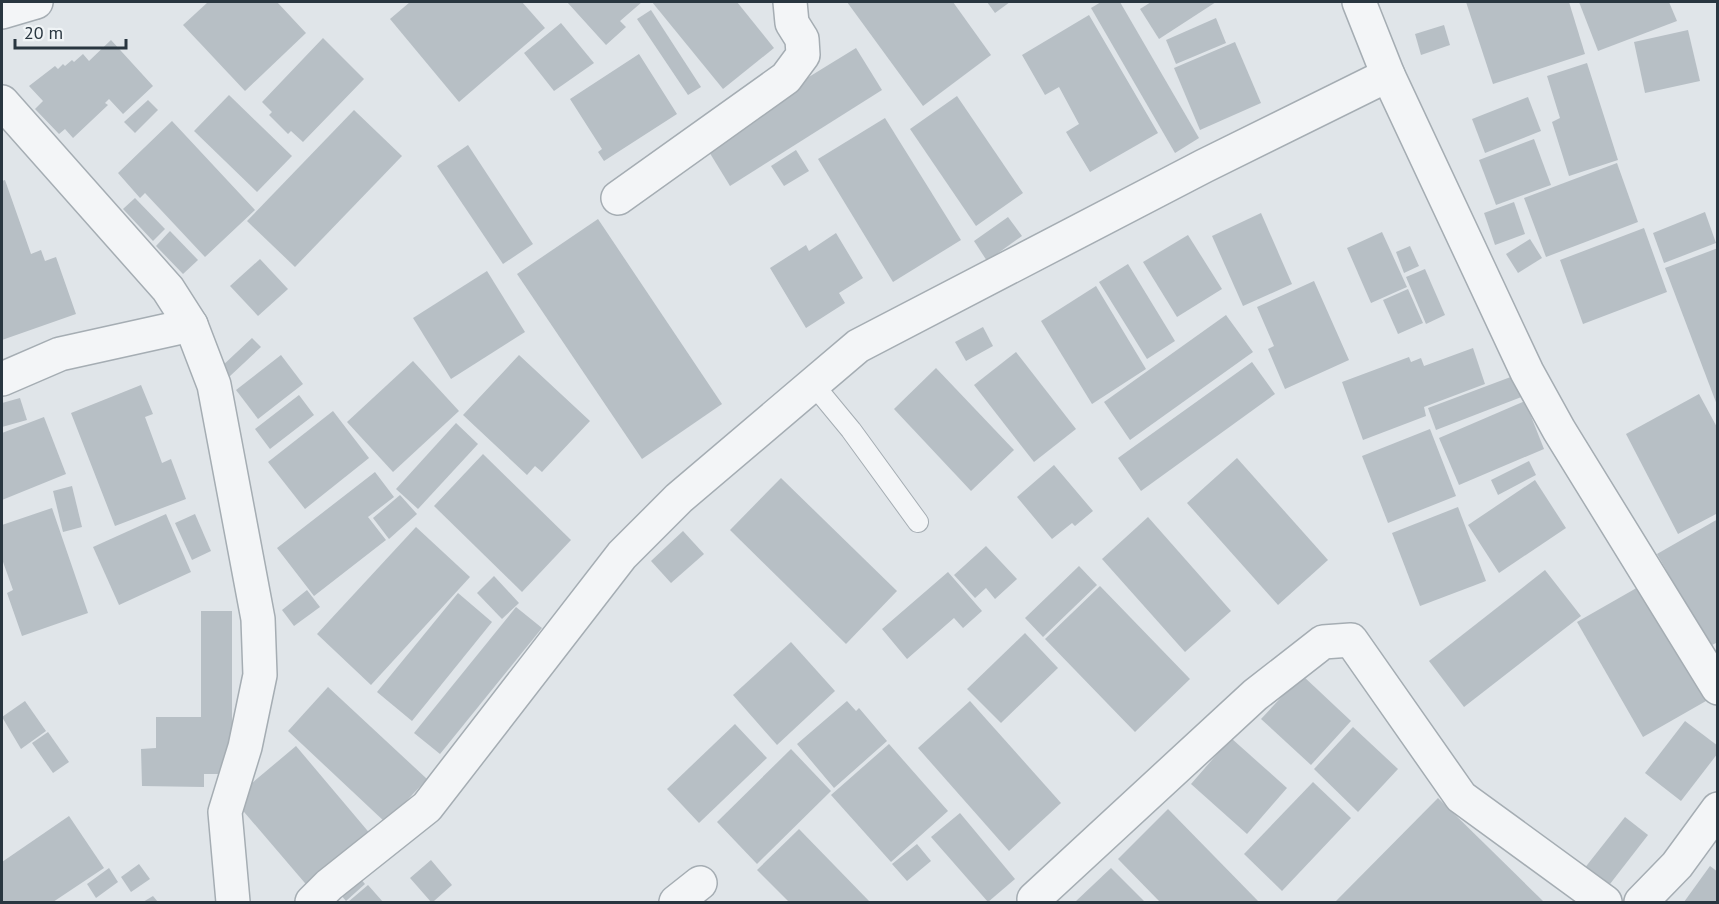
<svg xmlns="http://www.w3.org/2000/svg" width="1719" height="904" font-family="'PT Sans',sans-serif">
<rect width="100%" height="100%" fill="#e0e5e9"/>
<!-- building -->
<g fill="#b7bfc5">
<path d="M208 2H277L306 33 245 91 183 25Z"/>
<path d="M410 2H522L545 28 459 102 390 19Z"/>
<path d="M567 2H642L620 21 626 27 606 45Z"/>
<path d="M652 2H737L774 48 723 89Z"/>
<path d="M847 2H953L991 55 923 106Z"/>
<path d="M987 2H1010L995 13Z"/>
<path d="M1101 2H1120L1199 138 1175 153 1091 8Z"/>
<path d="M1151 2H1216L1159 39 1140 9Z"/>
<path d="M1466 2H1569L1585 54 1493 84Z"/>
<path d="M1579 2H1669L1677 21 1598 51Z"/>
<path d="M651 10 701 87 688 95 637 19Z"/>
<path d="M1089 15 1158 133 1090 172 1066 132 1079 124 1059 87 1045 95 1022 55Z"/>
<path d="M1216 18 1226 43 1176 64 1166 40Z"/>
<path d="M561 23 594 63 554 91 524 53Z"/>
<path d="M1444 25 1450 45 1421 55 1415 34Z"/>
<path d="M1688 30 1700 81 1645 93 1634 42Z"/>
<path d="M323 38 364 79 303 142 291 131 288 134 269 115 272 112 262 102Z"/>
<path d="M111 40 153 86 123 114 109 99 105 103 108 105 73 138 65 129 59 134 35 109 43 101 29 86 55 66 58 69 63 64 65 66 72 60 74 62 83 54 89 61Z"/>
<path d="M1235 42 1261 103 1200 130 1174 68Z"/>
<path d="M856 48 882 90 730 186 703 142Z"/>
<path d="M639 54 677 114 604 161 598 152 602 149 570 99Z"/>
<path d="M1587 63 1618 160 1569 176 1552 122 1560 118 1547 76Z"/>
<path d="M229 95 292 156 257 192 194 131Z"/>
<path d="M957 96 1023 193 976 226 910 129Z"/>
<path d="M1528 97 1541 131 1485 153 1472 119Z"/>
<path d="M148 100 158 110 135 133 124 122Z"/>
<path d="M354 110 402 156 295 267 247 221Z"/>
<path d="M885 118 961 240 893 282 818 159Z"/>
<path d="M172 121 255 210 205 257 145 193 140 198 118 173Z"/>
<path d="M1534 139 1551 185 1496 205 1479 160Z"/>
<path d="M468 145 533 244 503 264 437 166Z"/>
<path d="M796 150 809 171 784 186 771 166Z"/>
<path d="M1617 163 1638 222 1546 257 1524 198Z"/>
<path d="M5 180 31 254 41 250 45 261 56 257 76 314 2 340V181Z"/>
<path d="M135 198 165 229 153 241 123 209Z"/>
<path d="M1514 202 1525 234 1495 245 1484 213Z"/>
<path d="M1705 212 1716 243 1664 263 1653 233Z"/>
<path d="M1261 213 1292 284 1243 306 1212 236Z"/>
<path d="M1008 217 1022 236 987 261 974 241Z"/>
<path d="M598 219 722 404 642 459 517 274Z"/>
<path d="M1644 228 1667 292 1583 324 1560 260Z"/>
<path d="M170 231 198 260 183 274 156 246Z"/>
<path d="M1382 232 1407 287 1371 303 1347 248Z"/>
<path d="M836 233 863 278 839 293 845 303 806 328 770 268 806 245 809 251Z"/>
<path d="M1188 235 1222 289 1177 317 1143 262Z"/>
<path d="M1530 239 1542 258 1518 273 1506 254Z"/>
<path d="M1410 246 1419 266 1404 273 1396 252Z"/>
<path d="M1718 248V405H1717L1665 268Z"/>
<path d="M260 259 288 289 258 316 230 286Z"/>
<path d="M1128 264 1175 341 1147 359 1099 282Z"/>
<path d="M1425 269 1445 315 1426 324 1406 277Z"/>
<path d="M487 271 525 332 451 379 413 318Z"/>
<path d="M1314 281 1349 360 1285 389 1268 349 1274 346 1257 307Z"/>
<path d="M1096 286 1146 369 1092 404 1041 321Z"/>
<path d="M1408 289 1423 323 1398 334 1383 300Z"/>
<path d="M1226 315 1253 352 1130 440 1104 402Z"/>
<path d="M983 327 993 346 966 361 955 342Z"/>
<path d="M252 338 261 347 229 377 221 367Z"/>
<path d="M1473 348 1485 384 1424 407 1426 416 1363 440 1342 382 1409 357 1411 362 1421 358 1424 366Z"/>
<path d="M1016 352 1076 429 1034 462 974 385Z"/>
<path d="M281 355 303 384 258 419 236 390Z"/>
<path d="M519 355 590 421 542 472 535 466 527 475 463 415Z"/>
<path d="M413 361 459 411 393 472 347 422Z"/>
<path d="M1252 362 1275 394 1141 491 1118 458Z"/>
<path d="M936 368 1014 450 971 491 894 409Z"/>
<path d="M1516 375 1524 396 1436 430 1428 408Z"/>
<path d="M141 385 153 414 145 417 162 463 171 459 186 499 115 526 71 413Z"/>
<path d="M1699 394 1718 429V513L1678 534 1626 434Z"/>
<path d="M299 395 314 415 270 449 255 429Z"/>
<path d="M20 398 27 420 2 427V403Z"/>
<path d="M1525 401 1544 449 1459 485 1439 438Z"/>
<path d="M333 411 369 458 305 509 268 462Z"/>
<path d="M44 417 66 474 2 500V433Z"/>
<path d="M456 423 478 444 418 509 396 489Z"/>
<path d="M1430 429 1456 496 1388 523 1362 456Z"/>
<path d="M483 454 571 540 522 592 434 506Z"/>
<path d="M1237 458 1328 560 1278 605 1187 503Z"/>
<path d="M1529 461 1536 475 1498 495 1491 480Z"/>
<path d="M1054 465 1093 511 1075 526 1072 523 1052 539 1017 497Z"/>
<path d="M375 472 394 497 368 517 386 540 314 596 277 548Z"/>
<path d="M781 478 897 591 846 644 730 530Z"/>
<path d="M1535 480 1566 528 1499 573 1468 525Z"/>
<path d="M72 486 82 527 63 532 53 491Z"/>
<path d="M400 495 417 514 389 539 373 518Z"/>
<path d="M1458 507 1486 581 1420 606 1392 533Z"/>
<path d="M52 508 88 613 22 636 7 593 13 590 2 559V525Z"/>
<path d="M166 514 191 572 119 605 93 547Z"/>
<path d="M195 514 211 551 192 560 175 523Z"/>
<path d="M1148 517 1231 611 1185 652 1102 559Z"/>
<path d="M1718 519V642L1710 646 1657 554Z"/>
<path d="M416 527 470 577 371 685 317 634Z"/>
<path d="M683 531 704 554 671 583 651 561Z"/>
<path d="M986 546 1017 579 995 599 986 588 975 598 954 575Z"/>
<path d="M1079 566 1097 585 1043 637 1025 618Z"/>
<path d="M1545 570 1581 616 1464 707 1429 661Z"/>
<path d="M948 572 982 611 963 628 954 618 907 659 882 629Z"/>
<path d="M494 576 519 603 502 619 477 593Z"/>
<path d="M1647 582 1713 697 1643 737 1577 622Z"/>
<path d="M1100 586 1190 679 1135 732 1045 639Z"/>
<path d="M307 590 320 607 294 626 282 610Z"/>
<path d="M458 593 492 622 412 721 377 692Z"/>
<path d="M516 607 542 628 440 754 414 733Z"/>
<path d="M201 611H232V774H204V787L142 786 141 749 156 748V717H201Z"/>
<path d="M1025 633 1058 668 1001 723 967 689Z"/>
<path d="M791 642 835 691 777 745 733 695Z"/>
<path d="M1302 675 1351 721 1311 765 1261 719Z"/>
<path d="M328 687 427 779 386 823 288 731Z"/>
<path d="M25 701 46 731 21 749 2 717Z"/>
<path d="M847 701 856 711 859 708 887 741 834 788 797 744Z"/>
<path d="M970 701 1061 803 1009 851 918 748Z"/>
<path d="M1685 721 1718 746V753L1681 801 1645 773Z"/>
<path d="M735 724 767 758 699 823 667 789Z"/>
<path d="M1353 727 1398 769 1358 812 1314 769Z"/>
<path d="M48 732 69 762 53 773 32 743Z"/>
<path d="M1231 738 1287 788 1247 834 1191 784Z"/>
<path d="M889 744 948 811 891 862 831 795Z"/>
<path d="M296 746 372 836 310 889 233 799Z"/>
<path d="M791 749 831 791 757 864 717 822Z"/>
<path d="M1313 782 1351 818 1282 891 1244 854Z"/>
<path d="M1438 798 1544 902H1335Z"/>
<path d="M1168 809 1259 902H1160L1118 859Z"/>
<path d="M960 813 1015 879 988 902 931 837Z"/>
<path d="M69 816 104 868 53 902H2V862Z"/>
<path d="M1625 817 1648 835 1603 893 1580 874Z"/>
<path d="M799 829 870 902H789L757 870Z"/>
<path d="M917 844 931 861 907 881 892 864Z"/>
<path d="M431 860 452 885 434 901 436 902H431L410 878Z"/>
<path d="M139 864 150 879 131 892 121 877Z"/>
<path d="M1710 866 1718 872V902H1684Z"/>
<path d="M109 868 118 882 96 898 87 884Z"/>
<path d="M1111 868 1145 902H1075Z"/>
<path d="M354 871 365 884 346 901 335 888Z"/>
<path d="M368 885 383 902H348Z"/>
<path d="M153 896 158 902H143Z"/>
</g>
<g fill="none" stroke-linecap="round" stroke-linejoin="round">
<!-- service casing -->
<g stroke="#a5adb3" stroke-width="22">
<path id="service" d="M813 384 851 430 918 522"/>
</g>
<!-- minor casing -->
<g stroke="#a5adb3" stroke-width="36">
<g id="minor">
<path d="M1359 2 1388 75 1527 372 1559 430 1718 688"/>
<path d="M2 12 36 2"/>
<path d="M2 102 168 289 191 325 214 385 258 619 260 675 245 747 225 812 233 902"/>
<path d="M618 198 786 78 803 55 802 39 792 23 790 2"/>
<path d="M2 379 60 354 191 325"/>
<path d="M1034 899 1255 695 1323 642 1351 640 1461 797 1605 902"/>
<path d="M312 902 329 885 427 807 622 555 679 498 858 346 1204 166 1388 75"/>
<path d="M676 902 700 883"/>
<path d="M1641 902 1677 865 1718 809"/>
</g>
</g>
<!-- service -->
<use href="#service" stroke="#f3f5f7" stroke-width="20"/>
<!-- minor -->
<use href="#minor" stroke="#f3f5f7" stroke-width="33"/>
</g>
<!-- border -->
<rect width="1719" height="904" fill="none" stroke="#293640" stroke-width="6"/>
<!-- scale -->
<path d="M15 39v9h111v-9" fill="none" stroke="#293640" stroke-width="3"/>
<text x="24" y="39" font-size="18" fill="#293640" stroke="#f0f4f6" stroke-width="4.5" paint-order="stroke">20 m</text>
</svg>
